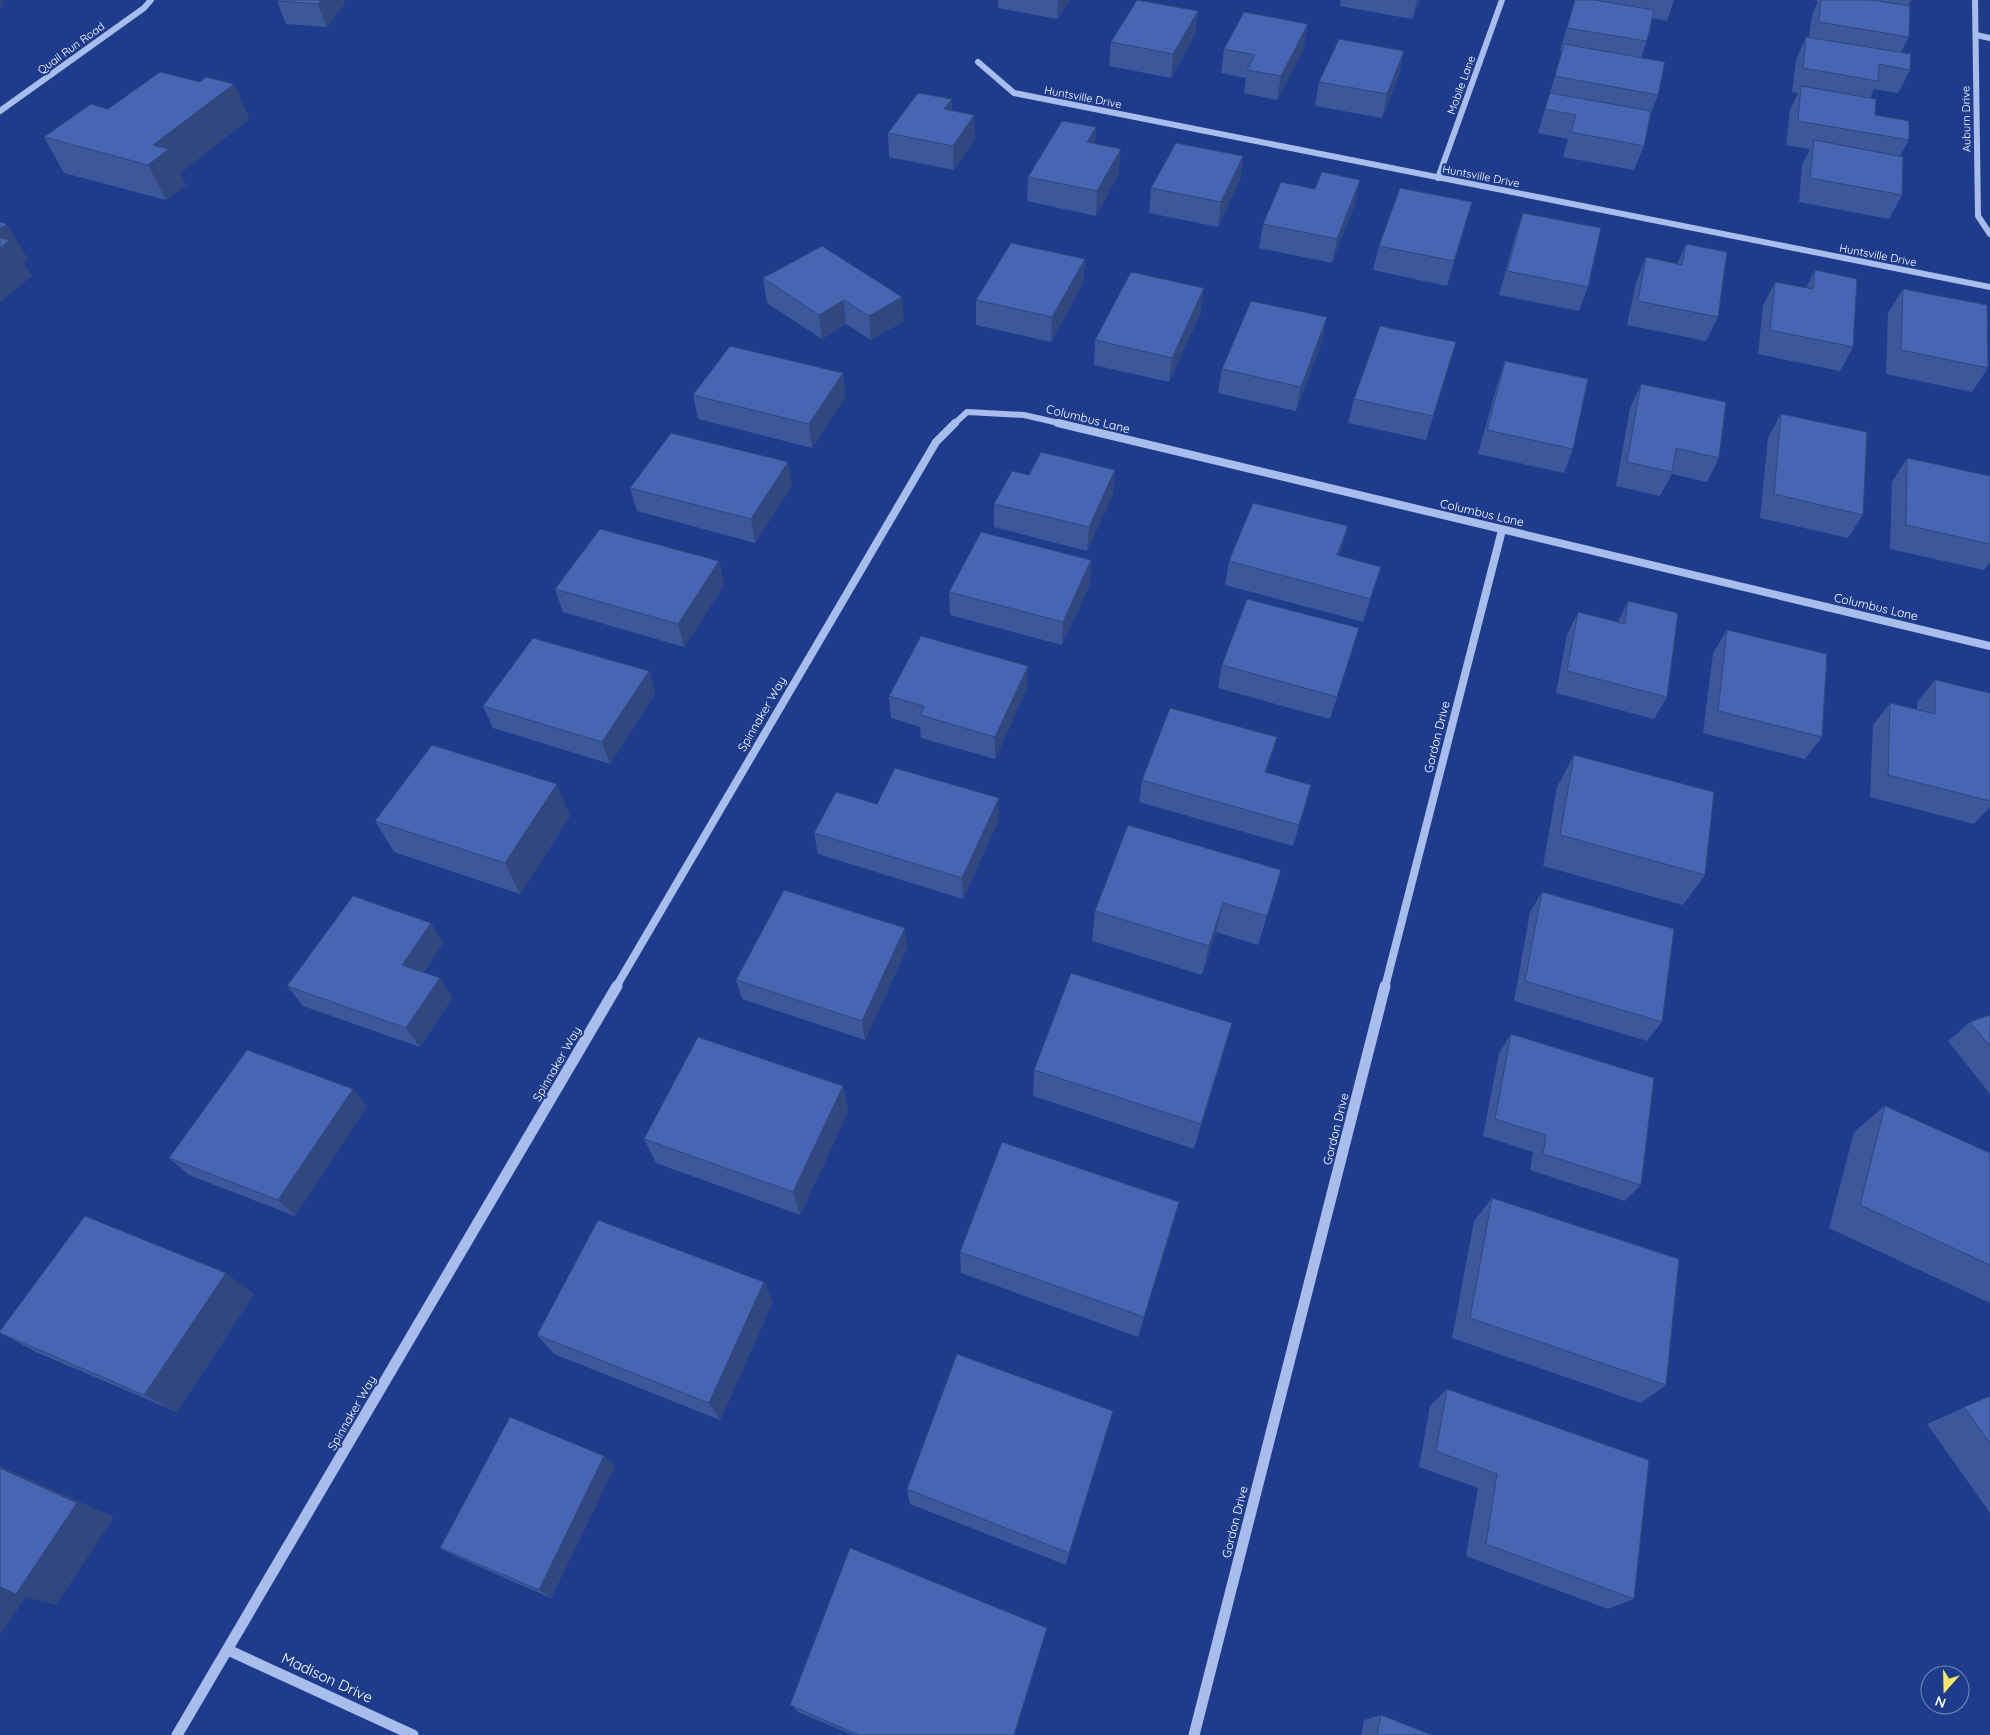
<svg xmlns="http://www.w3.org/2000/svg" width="1990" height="1735" font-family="Quicksand,sans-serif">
<rect width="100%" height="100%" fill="#1e3c8b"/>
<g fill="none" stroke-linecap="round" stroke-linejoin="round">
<!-- minor-far2 -->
<g stroke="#a9bdec" stroke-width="6">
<path d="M1975 0 1978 216 1990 234"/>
<path d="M1976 35 1990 38"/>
<path d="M978 62 1014 93 1990 287"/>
<path d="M0 111 144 8 151 0"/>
<path d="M1438 178 1502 0"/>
<path d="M954 424 967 412 1024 415 1063 424"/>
</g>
<!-- minor-far1 -->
<g stroke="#a9bdec" stroke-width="8">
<path d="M1058 423 1990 646"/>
<path d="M616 987 936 442 955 423"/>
<path d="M1385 987 1502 530"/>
</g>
<!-- minor -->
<g stroke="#a9bdec" stroke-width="11">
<path d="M228 1650 413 1735"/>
<path d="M177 1735 617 986"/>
<path d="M1194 1735 1385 986"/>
</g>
</g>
<!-- wall -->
<g fill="#3c579a">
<path d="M998 0H1070L1057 19 998 8Z"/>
<path d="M1341 0H1420L1412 19 1340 6Z"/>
<path d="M1575 0H1674L1667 21 1652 18 1647 41 1641 58 1658 95 1649 118 1644 146 1634 170 1563 157 1568 139 1538 133 1562 52 1560 51Z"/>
<path d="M1813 0H1911L1908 6 1909 37 1901 52 1910 70 1898 93 1874 89 1870 98 1875 115 1909 140 1900 156 1902 195 1889 219 1799 202 1802 165 1810 149 1786 145 1790 110 1798 93 1792 92 1796 60 1806 37H1809L1812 16 1818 1Z"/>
<path d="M277 1 345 3 327 27 286 24Z"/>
<path d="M1198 11 1195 35 1171 78 1109 66 1111 42Z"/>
<path d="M1304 48 1277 100 1244 93 1246 78 1221 73 1224 49Z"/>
<path d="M1404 51 1399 75 1382 118 1315 106 1319 82Z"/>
<path d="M200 82 234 84 249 119 180 173 186 185 166 200 64 173 44 137 108 109Z"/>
<path d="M952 99V111L974 115 975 139 954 170 889 157 888 133Z"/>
<path d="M1096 127 1095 144 1119 173 1096 216 1027 201 1028 177Z"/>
<path d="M1243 156 1240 180 1218 227 1149 213 1151 188Z"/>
<path d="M1315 189 1355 204 1332 263 1259 248 1263 224Z"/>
<path d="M1523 213 1588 287 1579 311 1499 295 1515 237Z"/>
<path d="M1465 226 1447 286 1373 270 1379 246Z"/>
<path d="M1686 244 1718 317 1706 341 1627 325 1636 282 1646 257 1677 264Z"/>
<path d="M822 246 904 321 871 340 846 324 822 339 767 303 763 278Z"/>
<path d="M1085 259 1083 283 1051 342 976 325V300Z"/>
<path d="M1815 270 1853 347 1840 371 1758 354 1763 306 1775 282 1806 288Z"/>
<path d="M1903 289 1988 368 1972 392 1886 374 1888 313Z"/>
<path d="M1201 312 1169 382 1094 365 1095 340Z"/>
<path d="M1322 342 1296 411 1218 393 1222 369Z"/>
<path d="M1456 342 1426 440 1348 423 1354 399Z"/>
<path d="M1505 361 1573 449 1564 473 1478 454 1497 385Z"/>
<path d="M843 373 845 397 812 448 698 419 693 395Z"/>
<path d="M1641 384 1719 458 1707 482 1672 474 1660 496 1616 486 1630 408Z"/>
<path d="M1781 414 1863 515 1848 538 1760 518 1768 438Z"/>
<path d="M1907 458 1990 476V562L1984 570 1890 549 1892 482Z"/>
<path d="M1115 470 1113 494 1087 551 994 527V504L1029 475Z"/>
<path d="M792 486 755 543 637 511 630 488Z"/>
<path d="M1348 526 1339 556 1381 567 1363 622 1225 585 1229 561Z"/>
<path d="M1091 560 1090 584 1062 645 950 615 949 592Z"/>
<path d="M719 561 724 585 684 647 563 612 555 589Z"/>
<path d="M1628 601 1667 697 1654 719 1556 693 1567 635 1578 612 1618 622Z"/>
<path d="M1727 630 1822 737 1805 759 1703 733 1713 653Z"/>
<path d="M1352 651 1330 719 1218 688 1222 665Z"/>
<path d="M649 671 655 694 610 764 493 728 483 706Z"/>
<path d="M1935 680 1990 693V807L1974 824 1870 797 1873 725 1890 703 1917 709V702Z"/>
<path d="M1027 688 995 759 921 738 920 727 891 718 889 696Z"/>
<path d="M1277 737 1266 773 1311 785 1293 846 1139 802 1142 780Z"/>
<path d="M1574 755 1705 875 1683 905 1543 866 1557 787Z"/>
<path d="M999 798V819L963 899 818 854 814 833 877 804Z"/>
<path d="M570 816 520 894 394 852 375 821Z"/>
<path d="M1281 870 1258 945 1216 932 1202 975 1092 941 1095 911Z"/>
<path d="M1542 892 1662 1022 1647 1041 1514 1001 1530 912Z"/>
<path d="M431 923 443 943 423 973 440 978 452 998 420 1047 303 1006 287 986Z"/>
<path d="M907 948 865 1040 742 999 736 980Z"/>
<path d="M1990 1015V1094L1948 1041 1970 1022Z"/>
<path d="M1511 1034 1641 1185 1625 1201 1530 1170 1533 1152 1483 1136 1499 1053Z"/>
<path d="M1224 1051 1194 1149 1033 1096 1034 1070Z"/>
<path d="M843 1086 848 1112 800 1215 656 1163 644 1139Z"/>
<path d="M367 1106 295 1216 189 1175 169 1158Z"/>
<path d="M1885 1106 1990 1153V1303L1829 1228 1854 1132Z"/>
<path d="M1492 1198 1666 1385 1641 1403 1452 1338 1474 1221Z"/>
<path d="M1179 1202 1138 1337 961 1273 960 1252Z"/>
<path d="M254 1294 177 1412 36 1352 0 1333Z"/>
<path d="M773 1302 720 1420 554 1354 537 1335Z"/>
<path d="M1447 1389 1634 1599 1608 1609 1466 1556 1478 1488 1419 1467 1430 1406Z"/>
<path d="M1990 1396V1513L1927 1424Z"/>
<path d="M1113 1411 1066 1565 910 1504 907 1489Z"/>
<path d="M604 1456 615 1466 551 1598 455 1556 440 1548Z"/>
<path d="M1047 1628 1014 1735H853L798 1712 790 1705Z"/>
<path d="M1381 1715 1432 1735H1361L1364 1720Z"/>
</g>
<!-- shaded-wall -->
<g fill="#31477d">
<path d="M0 0H1L4 6 0 9Z"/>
<path d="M321 0H344L345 3 327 27 318 4Z"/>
<path d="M1058 0H1070L1057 19Z"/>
<path d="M1417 0H1420L1412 19Z"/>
<path d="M1198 11 1195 35 1171 78 1173 54Z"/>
<path d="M1308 24 1304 48 1277 100 1281 76Z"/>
<path d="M1404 51 1399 75 1382 118 1387 94Z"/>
<path d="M234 84 249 119 180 173 186 185 166 200 148 165 153 145Z"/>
<path d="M952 99V123L944 109Z"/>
<path d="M974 115 975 139 954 170 953 146Z"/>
<path d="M1096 127 1095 151 1087 142Z"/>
<path d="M1121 149 1119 173 1096 216 1097 191Z"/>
<path d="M1243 156 1240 180 1218 227 1221 202Z"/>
<path d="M1360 180 1355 204 1332 263 1337 239Z"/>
<path d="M1472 202 1465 226 1447 286 1454 261Z"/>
<path d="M7 224 28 259 24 263 32 276 0 302V229Z"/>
<path d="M1085 259 1083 283 1051 342 1052 317Z"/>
<path d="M1204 288 1201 312 1169 382 1172 358Z"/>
<path d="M902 297 904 321 871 340 869 316Z"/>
<path d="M844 300 846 324 822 339 819 315Z"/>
<path d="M1327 317 1322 342 1296 411 1301 387Z"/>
<path d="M843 373 845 397 812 448 809 424Z"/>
<path d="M788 462 792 486 755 543 751 519Z"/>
<path d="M1115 470 1113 494 1087 551 1089 527Z"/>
<path d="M1348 526 1341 550 1331 579 1337 555Z"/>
<path d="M1091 560 1090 584 1062 645 1063 622Z"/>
<path d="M719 561 724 585 684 647 678 624Z"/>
<path d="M1028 666 1027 688 995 759V737Z"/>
<path d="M649 671 655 694 610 764 602 742Z"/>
<path d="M1277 737 1271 759 1259 794 1265 772Z"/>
<path d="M557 784 570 816 520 894 505 863Z"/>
<path d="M999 798V819L963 899 962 878Z"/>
<path d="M1223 903 1216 932 1202 975 1209 946Z"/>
<path d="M431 923 443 943 415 985 402 965Z"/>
<path d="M905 928 907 948 865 1040 862 1021Z"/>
<path d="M440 978 452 998 420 1047 406 1028Z"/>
<path d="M1232 1023 1224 1051 1194 1149 1201 1124Z"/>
<path d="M843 1086 848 1112 800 1215 793 1192Z"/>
<path d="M353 1089 367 1106 295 1216 278 1200Z"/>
<path d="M1179 1202 1173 1225 1138 1337 1144 1317Z"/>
<path d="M226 1273 254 1294 177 1412 144 1395Z"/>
<path d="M764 1282 773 1302 720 1420 709 1403Z"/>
<path d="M1113 1411 1108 1428 1066 1565 1069 1553Z"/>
<path d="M604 1456 615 1466 551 1598 539 1590Z"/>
<path d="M0 1466 114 1517 56 1605 26 1597 0 1635Z"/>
</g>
<!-- building -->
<g fill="#4665b3" stroke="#31477d">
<path d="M278 0H321L318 4 277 1Z"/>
<path d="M1137 0 1198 11 1173 54 1111 42Z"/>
<path d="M1575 0H1595L1654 10 1647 41 1567 28Z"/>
<path d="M1821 0H1871L1910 6 1909 37 1819 22Z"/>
<path d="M1244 12 1308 24 1281 76 1247 70 1255 55 1224 49Z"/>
<path d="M1806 37 1911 54 1910 70 1879 64 1878 81 1803 68Z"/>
<path d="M1339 39 1404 51 1387 94 1319 82Z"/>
<path d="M1564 44 1665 62 1658 95 1555 76Z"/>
<path d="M160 72 200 82 206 77 234 84 153 145 169 149 148 165 44 137 91 104 108 109Z"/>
<path d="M1801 86 1876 99 1875 115 1909 121V140L1798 121Z"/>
<path d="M918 93 952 99 944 109 974 115 953 146 888 133Z"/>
<path d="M1550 93 1651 111 1644 146 1571 132 1576 115 1545 109Z"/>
<path d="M1062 121 1096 127 1087 142 1121 149 1097 191 1028 177Z"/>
<path d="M1814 140 1903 157 1902 195 1810 178Z"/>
<path d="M1176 143 1243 156 1221 202 1151 188Z"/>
<path d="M1322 172 1360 180 1337 239 1263 224 1281 182 1315 189Z"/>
<path d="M1400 188 1472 202 1454 261 1379 246Z"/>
<path d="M1523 213 1601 228 1588 287 1507 271Z"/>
<path d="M0 222 7 224 0 229Z"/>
<path d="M0 238 10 240 0 248Z"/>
<path d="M1011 243 1085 259 1052 317 976 300Z"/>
<path d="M1686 244 1727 252 1718 317 1638 301 1646 257 1682 265Z"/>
<path d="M822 246 902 297 869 316 844 300 819 315 763 278Z"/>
<path d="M1815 270 1857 279 1853 347 1770 330 1775 282 1813 289Z"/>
<path d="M1131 272 1204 288 1172 358 1095 340Z"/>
<path d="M1903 289 1987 305 1988 368 1901 350Z"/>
<path d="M1251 301 1327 317 1301 387 1222 369Z"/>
<path d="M1380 326 1456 342 1433 416 1354 399Z"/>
<path d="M730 346 843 373 809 424 693 395Z"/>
<path d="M1505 361 1588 379 1573 449 1487 430Z"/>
<path d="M1641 384 1726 402 1719 458 1676 448 1672 472 1627 462Z"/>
<path d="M1781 414 1867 432 1863 515 1774 494Z"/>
<path d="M671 433 788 462 751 519 630 488Z"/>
<path d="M1041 452 1115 470 1089 527 994 504 1012 471 1029 475Z"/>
<path d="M1907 458 1990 476V544L1906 525Z"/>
<path d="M1253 503 1348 526 1337 555 1381 567 1370 599 1229 561Z"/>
<path d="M600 529 719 561 678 624 555 589Z"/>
<path d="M981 532 1091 560 1063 622 949 592Z"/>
<path d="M1247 599 1359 628 1337 697 1222 665Z"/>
<path d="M1628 601 1678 613 1667 697 1567 671 1578 612 1625 624Z"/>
<path d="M1727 630 1827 654 1822 737 1718 711Z"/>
<path d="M921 636 1028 666 995 737 920 715 924 706 889 696Z"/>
<path d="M533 638 649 671 602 742 483 706Z"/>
<path d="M1935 680 1990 693V801L1888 775 1890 703 1935 714Z"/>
<path d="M1170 708 1277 737 1265 772 1311 785 1299 825 1142 780Z"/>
<path d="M432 745 557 784 505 863 375 821Z"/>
<path d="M1574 755 1714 792 1705 875 1560 835Z"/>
<path d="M895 768 999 798 962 878 814 833 836 792 877 804Z"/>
<path d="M1128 825 1281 870 1267 916 1223 903 1209 946 1095 911Z"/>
<path d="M784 890 905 928 862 1021 736 980Z"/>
<path d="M1542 892 1674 929 1662 1022 1525 981Z"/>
<path d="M353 896 431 923 402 965 440 978 406 1028 287 986Z"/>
<path d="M1071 973 1232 1023 1201 1124 1034 1070Z"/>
<path d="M1990 1015V1046L1970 1022Z"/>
<path d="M1511 1034 1654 1078 1641 1185 1543 1154 1546 1135 1495 1119Z"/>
<path d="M698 1037 843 1086 793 1192 644 1139Z"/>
<path d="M247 1050 353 1089 278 1200 169 1158Z"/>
<path d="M1885 1106 1990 1153V1265L1860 1205Z"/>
<path d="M1002 1142 1179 1202 1144 1317 960 1252Z"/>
<path d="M1492 1198 1679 1259 1666 1385 1470 1318Z"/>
<path d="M85 1216 226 1273 144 1395 0 1333V1331Z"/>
<path d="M598 1220 764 1282 709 1403 537 1335Z"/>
<path d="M957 1354 1113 1411 1069 1553 907 1489Z"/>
<path d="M1447 1389 1649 1460 1634 1599 1486 1544 1497 1474 1436 1451Z"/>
<path d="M1990 1396V1443L1964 1407Z"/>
<path d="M510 1417 604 1456 539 1590 440 1548Z"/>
<path d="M0 1468 77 1503 16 1594 0 1587Z"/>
<path d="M850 1548 1047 1628 1014 1735H858L790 1705Z"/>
<path d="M1381 1715 1432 1735H1377Z"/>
</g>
<g text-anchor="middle" stroke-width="4" stroke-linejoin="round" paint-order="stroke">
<!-- far-street labels -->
<g font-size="11" fill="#fff" stroke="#1e3c8b">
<text transform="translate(71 48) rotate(-36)" y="4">Quail Run Road</text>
<text transform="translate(1461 85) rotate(-70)" y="4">Mobile Lane</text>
<text transform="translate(1083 97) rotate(11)" y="4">Huntsville Drive</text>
<text transform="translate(1966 119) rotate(-91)" y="4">Auburn Drive</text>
<text transform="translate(1481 176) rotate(11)" y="4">Huntsville Drive</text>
<text transform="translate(1878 255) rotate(11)" y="4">Huntsville Drive</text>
</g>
<!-- street labels -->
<g font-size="12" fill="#fff" stroke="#1e3c8b">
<text transform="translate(1088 419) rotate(14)" y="4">Columbus Lane</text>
<text transform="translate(1482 513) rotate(13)" y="4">Columbus Lane</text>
<text transform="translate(1876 607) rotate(13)" y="4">Columbus Lane</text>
<text transform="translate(762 714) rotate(-60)" y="4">Spinnaker Way</text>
<text transform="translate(1437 737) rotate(-76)" y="4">Gordon Drive</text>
<text transform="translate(557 1064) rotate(-60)" y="4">Spinnaker Way</text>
<text transform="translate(1336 1129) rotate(-76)" y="4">Gordon Drive</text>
<text transform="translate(352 1413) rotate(-60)" y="4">Spinnaker Way</text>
<text transform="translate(1235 1522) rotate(-76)" y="4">Gordon Drive</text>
</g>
<!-- near-street labels -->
<g font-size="15" fill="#fff" stroke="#1e3c8b">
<text transform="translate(327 1678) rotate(25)" y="5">Madison Drive</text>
</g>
</g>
<!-- north arrow -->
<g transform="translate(1945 1690) rotate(200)"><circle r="24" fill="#1e3c8b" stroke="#788ab9"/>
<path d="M0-4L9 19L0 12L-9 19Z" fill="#fbe868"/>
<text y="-8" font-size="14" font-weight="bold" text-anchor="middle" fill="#ffffff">N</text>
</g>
</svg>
